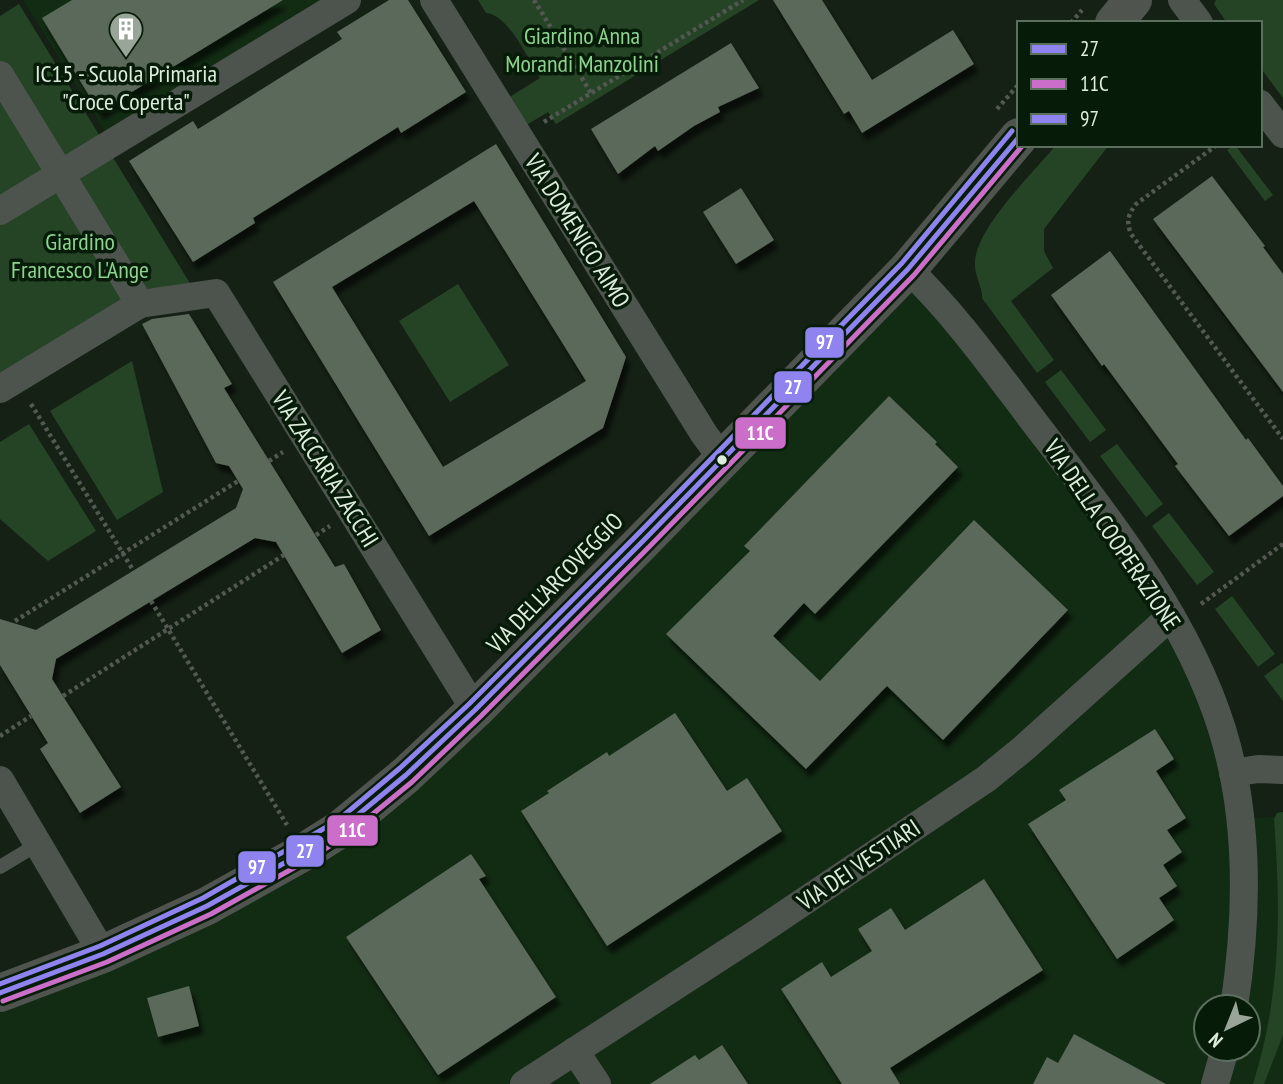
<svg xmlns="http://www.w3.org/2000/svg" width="1283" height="1084" font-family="'PT Sans Narrow',sans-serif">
<defs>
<filter id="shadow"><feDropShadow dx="4.5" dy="8" stdDeviation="2" flood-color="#0009"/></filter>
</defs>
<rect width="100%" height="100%" fill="#152115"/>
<!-- built -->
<g fill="#122b13" fill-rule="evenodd">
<path d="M23 0H324L105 131Z"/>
<path d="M908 269 1171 616 1240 818 1274 817 1277 813 1283 812V1084H0V1013L238 902 308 872 387 809ZM1206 1007H1248V1049H1206Z"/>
</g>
<!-- green -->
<g fill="#254425">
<path d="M478 0H759L556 124 548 112 525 126 508 98 540 78C528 59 509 15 486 13Z"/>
<path d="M1216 0H1283V98L1260 67V23H1227L1214 4Z"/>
<path d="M19 4 191 285 0 402V16Z"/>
<path d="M1056 145H1109L1044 229V251L1053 268 1011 301 1054 360 1037 373 982 298C983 287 974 277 975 261 978 226 1033 173 1056 145Z"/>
<path d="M1235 145 1273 195 1265 201 1227 150Z"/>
<path d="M458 284 509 365 450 402 399 321Z"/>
<path d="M132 361 163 492 117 520 50 411Z"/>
<path d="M1061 370 1106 430 1090 442 1045 382Z"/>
<path d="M29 424 96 531 48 561 0 519V442Z"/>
<path d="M1117 444 1163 504 1146 517 1100 456Z"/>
<path d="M1169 513 1214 572 1197 585 1152 526Z"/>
<path d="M1232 596 1275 654 1258 667 1215 609Z"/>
<path d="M1282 663 1283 664V701L1264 676Z"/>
<path d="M1283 812V1035L1264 1084H1253C1281 995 1281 911 1274 819L1277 813Z"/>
</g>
<!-- building -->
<g fill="#5a695a" fill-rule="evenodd" filter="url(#shadow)">
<path d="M72 0H283L99 112 42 18Z"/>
<path d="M389 0H408L466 92 401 133 398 127 253 218 255 223 193 262 129 161 193 121 198 129 342 39 337 32Z"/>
<path d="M773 0H822L872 80 953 30 974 64 862 133 849 111 844 114Z"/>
<path d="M731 43 759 88 718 107 720 112 694 126 658 151 655 146 618 174 591 129Z"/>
<path d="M496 144 626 357 603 428 429 536 273 282ZM474 201 586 381 443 467 332 287Z"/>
<path d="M1212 176 1265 246 1263 247 1283 274V392L1153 219Z"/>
<path d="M741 188 774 240 736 264 703 212Z"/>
<path d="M1110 251 1246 440 1248 438 1283 486V496L1229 536 1175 466 1178 464 1104 364 1102 366 1051 295Z"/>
<path d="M189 314 232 384 224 388 335 567 344 564 381 630 342 653 276 542 255 538 56 659 52 679 121 787 80 813 40 749 48 743 0 665V619L36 630 236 508 243 489 229 466 216 463 142 324 152 319Z"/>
<path d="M889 396 937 442 935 444 958 467 815 614 804 603 773 636 820 681 974 520 1068 610 943 740 887 686 806 769 666 634 750 551 744 546Z"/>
<path d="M675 713 727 791 747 778 782 831 607 946 521 811 549 793 547 791 607 752 609 756Z"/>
<path d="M1155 729 1174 759 1156 771 1186 818 1167 830 1182 852 1163 865 1177 886 1159 898 1174 920 1117 959 1028 824 1066 800 1059 790Z"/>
<path d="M471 854 486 876 479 879 556 997 438 1075 346 937Z"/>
<path d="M984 879 1043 970 890 1068 900 1084H842L781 989 822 962 831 977 872 951 858 929 891 908 905 930Z"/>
<path d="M189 986 199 1026 158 1037 147 998Z"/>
<path d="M1074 1034 1166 1084H1033L1047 1057 1058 1063Z"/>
<path d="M722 1045 748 1084H650L695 1055 699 1060Z"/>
</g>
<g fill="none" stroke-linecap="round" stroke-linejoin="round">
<!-- path -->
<g stroke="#535853" stroke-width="4.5" stroke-dasharray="3.5 3.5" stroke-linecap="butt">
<path d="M534 0 591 93"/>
<path d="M1071 23 1082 10"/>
<path d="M997 109 1019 84"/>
<path d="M544 122 743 0"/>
<path d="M1217 145 1136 204C1128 215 1126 221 1131 234L1283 439"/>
<path d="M31 404 133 570"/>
<path d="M269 461 283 452"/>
<path d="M316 535 330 526"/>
<path d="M151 601 287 825"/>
<path d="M1201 604 1283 544"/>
<path d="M15 621 238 481"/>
<path d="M63 696 284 555"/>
<path d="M0 736 31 716"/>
</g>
<!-- lane -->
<path stroke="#4d534d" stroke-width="14" d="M0 867 38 844"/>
<!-- street -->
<g stroke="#4d534d" stroke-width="28">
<path d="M434 0 704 434 723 460"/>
<path d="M1182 0 1199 23"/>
<path d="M0 75 140 304 0 389"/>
<path d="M1260 104 1283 134"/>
<path d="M0 211 347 0"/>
<path d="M908 269C961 320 1003 382 1048 440 1116 529 1188 621 1222 729 1250 819 1248 916 1234 1007"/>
<path d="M140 304 216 293 475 710"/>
<path d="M1233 773 1258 769 1283 770"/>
<path d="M0 780 103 954"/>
<path d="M575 1051 597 1084"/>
<path d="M524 1084 751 937 986 779 1024 748 1171 616"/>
<path d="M1215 1084 1225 1049"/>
</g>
<!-- secondary -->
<g stroke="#4f544f" stroke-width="38">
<path d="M1114 23 1133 0"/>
<path d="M0 993 103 954 207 906 304 852 342 828 406 775 475 710 643 541 908 269 1019 137"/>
</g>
<!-- bus-1 casing -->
<g stroke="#061c08" stroke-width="10">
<path id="bus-1" d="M0 993 103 954 207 906 304 852 342 828 406 775 475 710 643 541 908 269 1019 137"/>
</g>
<!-- bus-2 casing -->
<g stroke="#061c08" stroke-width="10">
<path id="bus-2" d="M3 1001 107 962 211 914 308 860 347 835 412 782 481 716 649 547 914 275 1023 145"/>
</g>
<!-- bus-3 casing -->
<g stroke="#061c08" stroke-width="10">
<path id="bus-3" d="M0 984 100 946 203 898 337 821 400 768 469 704 637 535 902 263 1012 131"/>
</g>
<!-- bus-1 -->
<use href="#bus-1" stroke="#8f83f0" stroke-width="5"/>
<!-- bus-2 -->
<use href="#bus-2" stroke="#cb6ec9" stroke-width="5"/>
<!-- bus-3 -->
<use href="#bus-3" stroke="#8f83f0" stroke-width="5"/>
</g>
<!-- icons -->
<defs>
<g id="building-pin" transform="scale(1.75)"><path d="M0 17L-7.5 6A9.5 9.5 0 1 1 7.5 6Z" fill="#98a598" stroke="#061c08"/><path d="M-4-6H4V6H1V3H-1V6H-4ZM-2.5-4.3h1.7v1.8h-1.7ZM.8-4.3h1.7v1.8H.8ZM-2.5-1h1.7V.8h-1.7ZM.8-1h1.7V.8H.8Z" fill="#fff"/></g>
</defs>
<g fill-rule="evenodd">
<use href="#building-pin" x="126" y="29"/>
</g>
<!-- markers -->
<circle fill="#deecde" stroke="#061c08" stroke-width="2.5" cx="722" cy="460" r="6"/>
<g text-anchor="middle" stroke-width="7" stroke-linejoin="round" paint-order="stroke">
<!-- park labels -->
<g font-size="24" fill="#8dd38f" stroke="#061c08">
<text x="582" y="44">Giardino Anna<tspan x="582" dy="28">Morandi Manzolini</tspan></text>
<text x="80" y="250">Giardino<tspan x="80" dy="28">Francesco L'Ange</tspan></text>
</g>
<!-- poi labels -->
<g font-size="24" fill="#deecde" stroke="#061c08">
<text x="126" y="82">IC15 - Scuola Primaria<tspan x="126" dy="28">"Croce Coperta"</tspan></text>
</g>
<!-- street labels -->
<g font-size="24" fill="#deecde" stroke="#061c08">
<text transform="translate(577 231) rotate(58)" y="8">VIA DOMENICO AIMO</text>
<text transform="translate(325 469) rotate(58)" y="8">VIA ZACCARIA ZACCHI</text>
<text transform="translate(1112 535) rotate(56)" y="8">VIA DELLA COOPERAZIONE</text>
<text transform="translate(555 583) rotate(-46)" y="8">VIA DELL'ARCOVEGGIO</text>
<text transform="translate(859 865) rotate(-34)" y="8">VIA DEI VESTIARI</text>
</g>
</g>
<g stroke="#061c08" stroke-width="2.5">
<rect x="804" y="326" width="41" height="33" rx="7" fill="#8f83f0"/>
<rect x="773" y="370" width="40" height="34" rx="7" fill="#8f83f0"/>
<rect x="734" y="416" width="53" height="34" rx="7" fill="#cb6ec9"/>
<rect x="326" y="814" width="53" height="33" rx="7" fill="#cb6ec9"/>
<rect x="285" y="834" width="40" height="34" rx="7" fill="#8f83f0"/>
<rect x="237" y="850" width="40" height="34" rx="7" fill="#8f83f0"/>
</g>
<g font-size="19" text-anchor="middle" font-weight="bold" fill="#fff">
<text x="825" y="349">97</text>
<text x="793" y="394">27</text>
<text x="760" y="440">11C</text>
<text x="352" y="837">11C</text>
<text x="305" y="858">27</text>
<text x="257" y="874">97</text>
</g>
<!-- legend -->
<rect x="1017" y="21" width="245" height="126" fill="#061c08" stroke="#5c6f5e" stroke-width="2"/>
<rect x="1031" y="44" width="35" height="10" fill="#8f83f0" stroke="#5c6f5e" stroke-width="2"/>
<text x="1080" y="56" font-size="21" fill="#deecde">27</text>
<rect x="1031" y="79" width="35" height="10" fill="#cb6ec9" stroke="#5c6f5e" stroke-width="2"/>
<text x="1080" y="91" font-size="21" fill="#deecde">11C</text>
<rect x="1031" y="114" width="35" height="10" fill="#8f83f0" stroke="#5c6f5e" stroke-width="2"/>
<text x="1080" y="126" font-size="21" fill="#deecde">97</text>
<!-- north arrow -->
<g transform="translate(1227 1028) rotate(223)"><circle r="33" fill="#061c08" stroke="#5c6f5e" stroke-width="2"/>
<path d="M0-5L12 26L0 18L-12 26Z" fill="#98a598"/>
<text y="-10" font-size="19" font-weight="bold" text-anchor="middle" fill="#deecde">N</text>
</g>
</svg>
